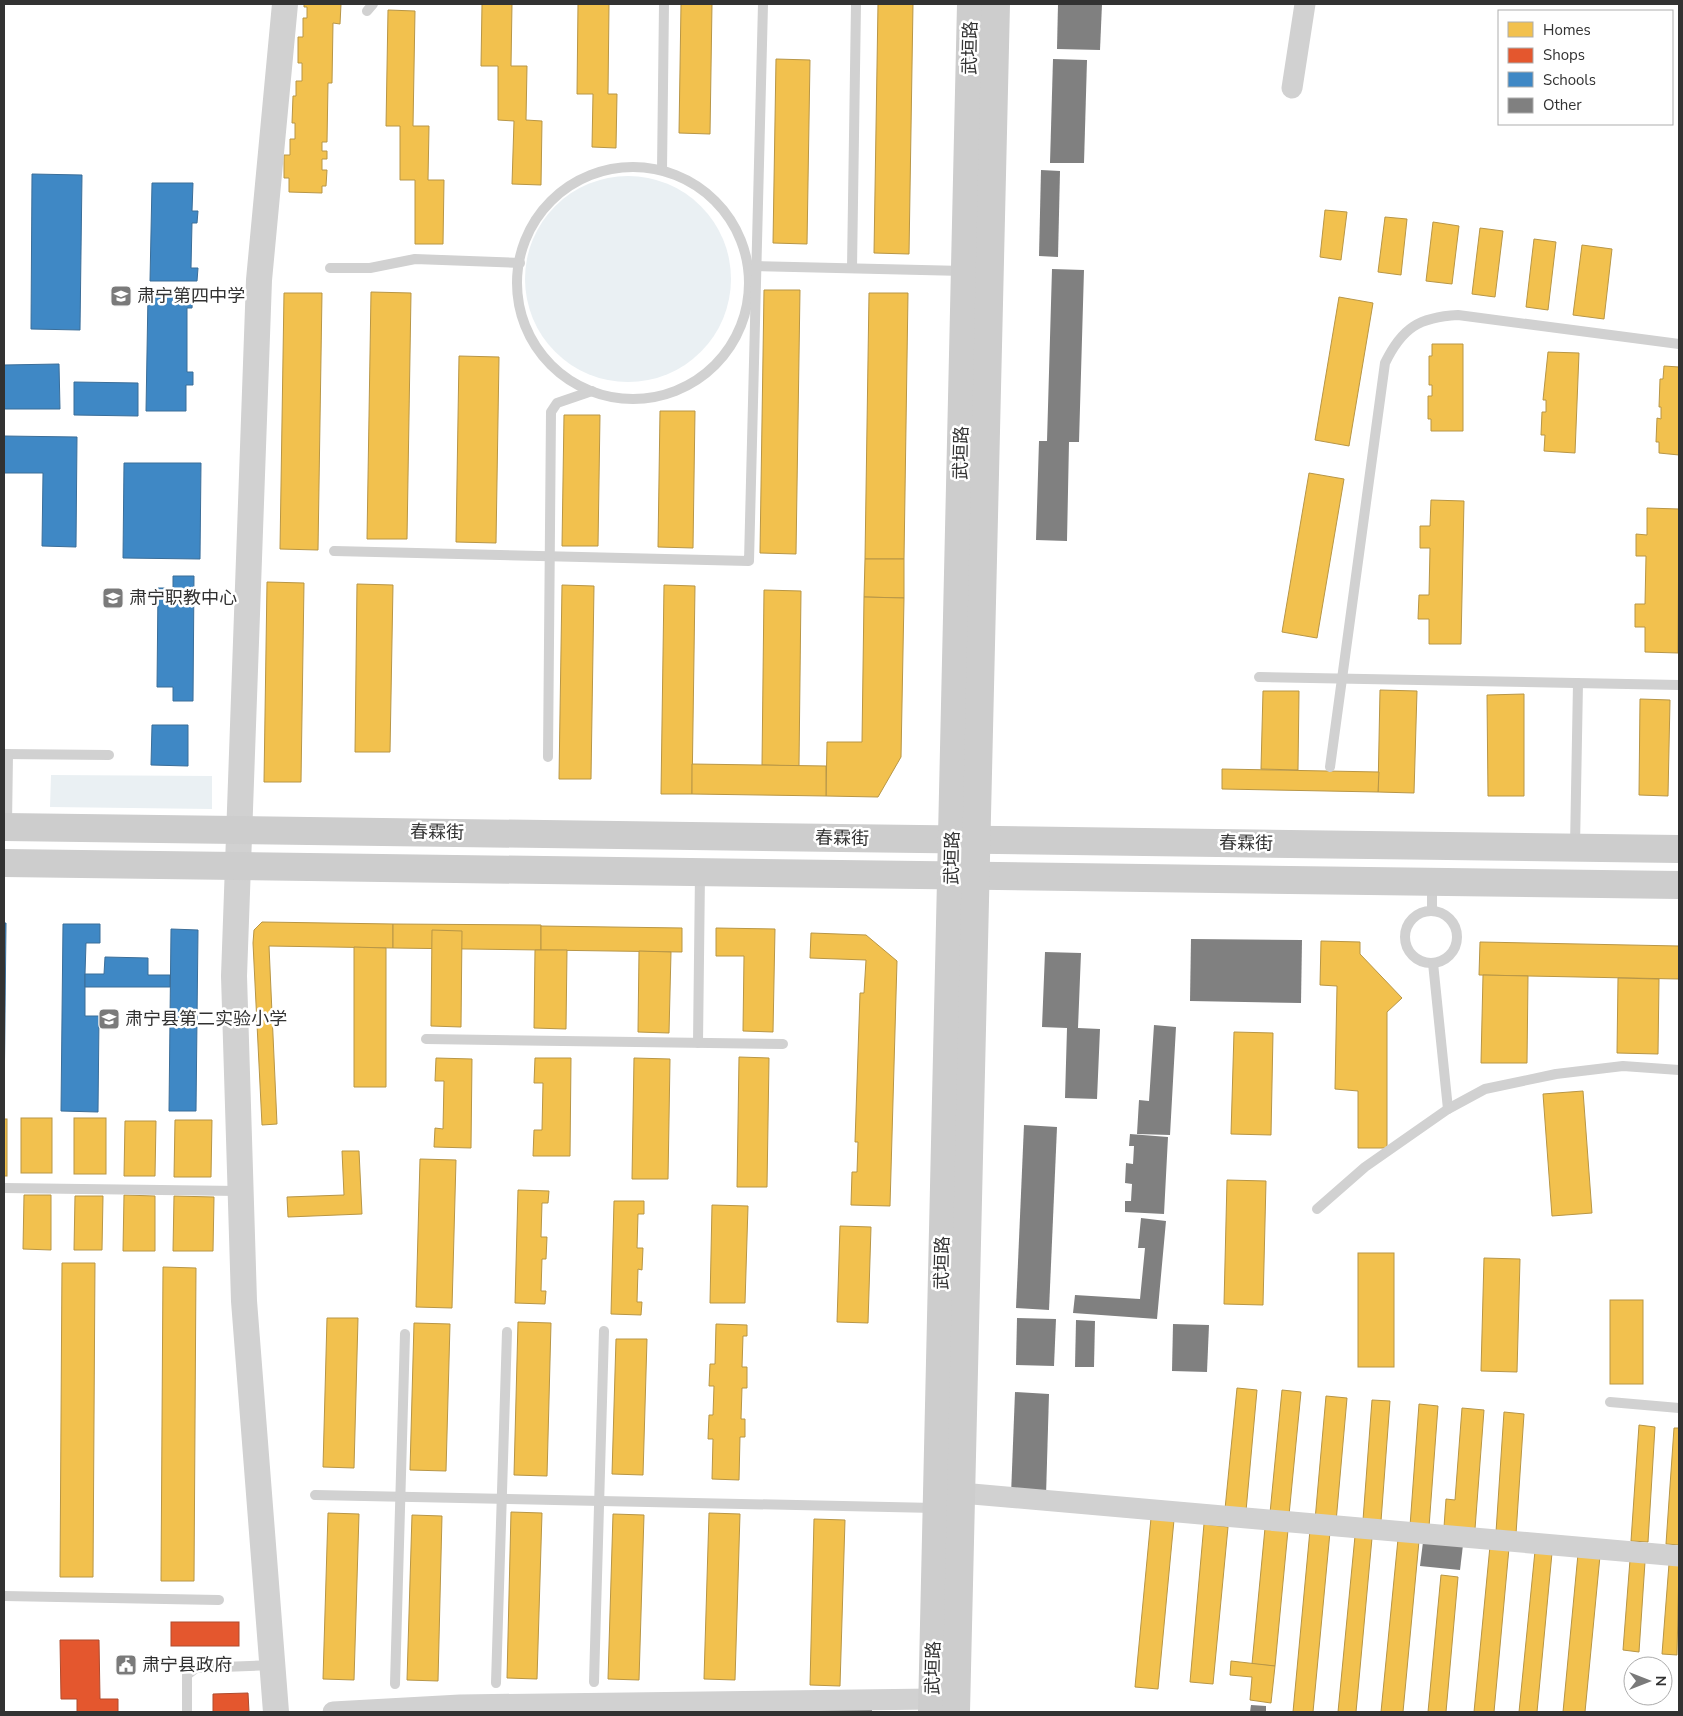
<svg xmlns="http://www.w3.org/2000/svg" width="1683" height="1716" font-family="'Nunito Sans','Noto Sans SC',sans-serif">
<rect width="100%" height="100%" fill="#fff"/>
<!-- green -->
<g fill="#eaf0f3">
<circle cx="628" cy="279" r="103"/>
<path d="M51 775 212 776V809L50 807Z"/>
</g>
<!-- homes -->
<g fill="#f2c14e" stroke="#b89646">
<path d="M304 4H341L340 24 333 23 332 83H328L327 142H322V151H327V159H322V170H327L326 186H322V193L289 192V178H284V155H290V139H295V123H292L293 96H296V81H302V63H298V37H303V18H307V7H304Z"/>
<path d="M482 4H512L511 66H527L526 120 542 121 541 185 512 184 514 121 498 120V66H481Z"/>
<path d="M578 4H609L608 94H617L616 148 592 147 593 94H577Z"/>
<path d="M681 4H712L710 134 679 133Z"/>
<path d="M878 4H913L909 254 874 253Z"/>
<path d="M388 10 415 11 413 126H429L428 180H444L443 244H415V180H400V126H386Z"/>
<path d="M776 59 810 60 807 244 773 243Z"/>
<path d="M1325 210 1347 212 1341 260 1320 257Z"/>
<path d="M1385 217 1407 219 1401 275 1378 272Z"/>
<path d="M1433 222 1459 226 1452 284 1426 281Z"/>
<path d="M1480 228 1503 231 1495 297 1472 294Z"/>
<path d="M1534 239 1556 242 1548 310 1526 307Z"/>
<path d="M1582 245 1612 249 1604 319 1573 315Z"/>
<path d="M764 290H800L796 554 760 553Z"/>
<path d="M371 292 411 293 407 539H367Z"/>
<path d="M284 293H322L318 550 280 549Z"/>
<path d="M869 293H908L904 559H865Z"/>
<path d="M1339 297 1373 303 1349 446 1315 440Z"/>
<path d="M1432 344H1463V431H1431V419H1428V396H1432V385H1429V356H1432Z"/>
<path d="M1548 352 1579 353 1575 453 1544 451 1545 435H1541L1542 412H1546V400H1543Z"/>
<path d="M459 356 499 357 496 543 456 542Z"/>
<path d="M1664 366 1679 367V455L1659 453V442H1656L1657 418 1661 419V407H1659L1660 379H1663Z"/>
<path d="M660 411H695L693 548 658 547Z"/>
<path d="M564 415H600L598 546H562Z"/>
<path d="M1309 473 1344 479 1317 638 1282 632Z"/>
<path d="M1431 500 1464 501 1461 644H1429V619H1418L1419 595H1429L1430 548H1420V526H1430Z"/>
<path d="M1647 508 1679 509 1678 653 1645 652V627H1635V604H1645L1646 556H1636V534L1647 535Z"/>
<path d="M865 559H904V598L864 597Z"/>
<path d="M267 582 304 583 301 782H264Z"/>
<path d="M357 584 393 585 390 752H355Z"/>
<path d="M562 585 594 586 591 779H559Z"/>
<path d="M664 585 695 586 692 794H661Z"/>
<path d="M764 590 801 591 799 766 762 765Z"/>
<path d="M864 597 904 598 901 757 878 797 826 796 827 742H862Z"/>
<path d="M1380 690 1417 691 1414 793 1378 792Z"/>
<path d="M1263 691H1299L1298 770 1261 769Z"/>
<path d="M1524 694V796H1488L1487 695Z"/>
<path d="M1640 699 1670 700 1668 796 1639 795Z"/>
<path d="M692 764 826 766V796L692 794Z"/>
<path d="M1222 769 1379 772 1378 792 1222 789Z"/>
<path d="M262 922 393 924V948L269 946 277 1124 262 1125 253 943 254 930Z"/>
<path d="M393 924 541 925V950L393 948Z"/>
<path d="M541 926 682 928V952L541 950Z"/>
<path d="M716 928 775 929 773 1032 743 1031 744 956H716Z"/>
<path d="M432 930 462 931 461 1027 431 1026Z"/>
<path d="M811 933 866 935 897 961 890 1206 851 1205 852 1172H857L858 1142H855L860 993H864L866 960 810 958Z"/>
<path d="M1321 941 1360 942V954L1402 998 1387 1012V1148H1358V1091L1335 1089 1337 986 1320 985Z"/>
<path d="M1480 942 1679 946V979L1479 975Z"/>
<path d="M354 947 386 948V1087H354Z"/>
<path d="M535 950H567L566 1029 534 1028Z"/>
<path d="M639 951 671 952 669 1033 638 1032Z"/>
<path d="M1483 975 1528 976 1527 1063H1481Z"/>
<path d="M1618 978 1659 979 1658 1054 1617 1053Z"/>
<path d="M1234 1032 1273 1033 1271 1135 1231 1134Z"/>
<path d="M739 1057 769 1058 767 1187H737Z"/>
<path d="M436 1058 472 1059 471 1148 434 1147 435 1128 443 1129 444 1081H435Z"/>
<path d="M535 1058H571L570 1156H533L534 1130H542L543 1083H534Z"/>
<path d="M634 1058 670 1059 668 1179H632Z"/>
<path d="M1583 1091 1592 1213 1552 1216 1543 1094Z"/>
<rect x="21" y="1118" width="31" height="55"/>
<rect x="74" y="1118" width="32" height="56"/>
<rect x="4" y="1119" width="3" height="57"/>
<path d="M175 1120H212L211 1177H174Z"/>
<path d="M125 1121H156L155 1176H124Z"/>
<path d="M342 1151H359L362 1214 288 1217 287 1197 344 1195Z"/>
<path d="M420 1159 456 1160 452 1308 416 1307Z"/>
<path d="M1227 1180 1266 1181 1263 1305 1224 1304Z"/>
<path d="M518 1190 549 1191 548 1203H542L541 1237H547L546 1259H542L541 1291H546L545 1304 515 1303Z"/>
<path d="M24 1195H51V1250L23 1249Z"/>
<path d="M124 1195 155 1196V1251H123Z"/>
<path d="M75 1196H103L102 1250H74Z"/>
<path d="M174 1196 214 1197 213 1251H173Z"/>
<path d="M614 1201H644V1214H638L637 1248H643L642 1270 638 1269 637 1302H642L641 1315 611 1314Z"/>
<path d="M712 1205 748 1206 745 1303H710Z"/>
<path d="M840 1226 871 1227 868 1323 837 1322Z"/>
<rect x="1358" y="1253" width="36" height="114"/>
<path d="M1484 1258 1520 1259 1517 1372 1481 1371Z"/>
<path d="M62 1263H95L93 1577H60Z"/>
<path d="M163 1267 196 1268 194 1581H161Z"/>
<rect x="1610" y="1300" width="33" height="84"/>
<path d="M327 1318H358L354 1468 323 1467Z"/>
<path d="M518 1322 551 1323 547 1476 514 1475Z"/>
<path d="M414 1323 450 1324 446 1471 410 1470Z"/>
<path d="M716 1324 747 1325V1336H743L742 1367H747V1388H742L741 1419H745V1437H740L739 1480 712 1479 713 1439H708L709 1415H713L714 1386H709L710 1364H715Z"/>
<path d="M616 1339H647L643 1475 612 1474Z"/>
<path d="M1237 1388 1257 1390 1246 1511 1225 1509Z"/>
<path d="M1282 1390 1301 1392 1289 1515 1270 1513Z"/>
<path d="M1326 1396 1347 1398 1336 1522 1315 1520Z"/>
<path d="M1372 1400 1390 1401 1381 1521 1363 1520Z"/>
<path d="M1419 1404 1438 1406 1429 1527 1410 1526Z"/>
<path d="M1462 1408 1484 1410 1475 1529 1444 1527 1446 1499 1455 1500Z"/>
<path d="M1504 1412 1524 1414 1516 1534 1496 1532Z"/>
<path d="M1639 1425 1655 1427 1648 1542 1631 1541Z"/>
<path d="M1674 1428H1679V1545L1666 1544Z"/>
<path d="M511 1512 542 1513 537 1679 507 1678Z"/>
<path d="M328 1513 359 1514 354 1680 323 1679Z"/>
<path d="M709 1513 740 1514 735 1680 704 1679Z"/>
<path d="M613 1514 644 1515 639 1680 608 1679Z"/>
<path d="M412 1515 442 1516 438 1681 407 1680Z"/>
<path d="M1151 1518 1174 1520 1158 1689 1135 1687Z"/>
<path d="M814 1519 845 1520 840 1686 810 1685Z"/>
<path d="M1204 1524 1228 1527 1213 1684 1190 1682Z"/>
<path d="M1265 1528 1288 1530 1275 1666 1252 1664Z"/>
<path d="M1310 1530 1330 1532 1313 1712H1293Z"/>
<path d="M1355 1536 1372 1538 1356 1712H1338Z"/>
<path d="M1398 1539 1419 1541 1403 1712H1381Z"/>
<path d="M1490 1546 1509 1548 1494 1712H1474Z"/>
<path d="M1535 1551 1552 1553 1537 1712H1519Z"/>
<path d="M1578 1554 1600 1556 1585 1712H1563Z"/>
<path d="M1630 1560 1645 1562 1639 1652 1623 1650Z"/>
<path d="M1669 1564H1679L1677 1655 1662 1654Z"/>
<path d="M1441 1575 1458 1577 1446 1712H1428Z"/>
<path d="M1231 1661 1275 1666 1271 1703 1250 1700 1252 1677 1230 1675Z"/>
</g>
<!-- shops -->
<g fill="#e4572e" stroke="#af4c2f">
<rect x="171" y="1622" width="68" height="24"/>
<path d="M60 1640H99L100 1699H118V1712H77V1699H61Z"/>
<path d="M248 1693 249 1712H213V1694Z"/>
</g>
<!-- schools -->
<g fill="#3f88c5" stroke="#3b6e99">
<path d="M32 174 82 175 80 330 31 329Z"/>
<path d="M152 183H193L192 211H198L197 223H192L191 268H198L197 281H150Z"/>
<path d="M148 294 193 295 192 308H187V372H193V385H186V411H146Z"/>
<path d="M59 364 60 409H4V365Z"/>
<path d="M74 382 138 383V416L74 415Z"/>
<path d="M4 436 77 437 76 547 42 546 43 473H4Z"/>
<path d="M124 463H201L200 559 123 558Z"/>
<path d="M173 576H194L193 701H173V687H157L158 588H173Z"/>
<path d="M152 725H188V766L151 765Z"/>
<path d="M4 923H6L4 1109Z"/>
<path d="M63 924H100V943H86L85 974V1016H99L98 1112 61 1111Z"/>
<path d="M171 929 198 930 196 1111H169Z"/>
<path d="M105 957 148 958V975H170V987H85V974H104Z"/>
</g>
<!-- building -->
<g fill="#808080">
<path d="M1058 4H1102L1100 50 1057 49Z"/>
<path d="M1053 59 1087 60 1084 163H1050Z"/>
<path d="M1041 170 1060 171 1058 257 1039 256Z"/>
<path d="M1052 269 1084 270 1079 442H1069L1067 541 1036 540 1039 441H1047Z"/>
<path d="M1191 939 1302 940 1301 1003 1190 1001Z"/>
<path d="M1045 952 1081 953 1078 1028 1100 1029 1097 1099 1065 1098 1067 1028 1042 1027Z"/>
<path d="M1154 1025 1176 1027 1170 1135 1137 1134 1139 1100 1149 1101Z"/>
<path d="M1024 1125 1057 1127 1049 1310 1016 1308Z"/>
<path d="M1130 1134 1168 1137 1164 1214 1125 1212V1201H1131L1132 1184 1125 1183 1126 1163 1133 1164 1134 1146H1129Z"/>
<path d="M1141 1218 1166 1221 1157 1319 1073 1313 1075 1295 1140 1299 1145 1248H1138Z"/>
<path d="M1017 1318 1056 1319 1054 1366 1016 1365Z"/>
<path d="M1076 1320 1095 1321 1094 1367H1075Z"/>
<path d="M1173 1324 1209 1325 1207 1372 1172 1371Z"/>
<path d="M1015 1392 1049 1394 1046 1496 1011 1495Z"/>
<path d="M1423 1542 1463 1545 1460 1570 1420 1566Z"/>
<path d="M1251 1705 1266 1706V1712H1250Z"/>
<path d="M872 1709V1712H746V1710Z"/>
</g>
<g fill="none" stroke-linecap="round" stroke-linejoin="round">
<!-- service -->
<g stroke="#d1d1d1" stroke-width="10">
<path d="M367 11 373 4"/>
<circle cx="633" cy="283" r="116"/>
<path d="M662 170 664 4"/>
<path d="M751 266 964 271"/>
<path d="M330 268H370L415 259 520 263"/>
<path d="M852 268 856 4"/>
<path d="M334 551 749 561 763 4"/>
<path d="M1259 677 1679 685"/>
<path d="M4 754 109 755"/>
<path d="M548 757 551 412 557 403 592 391"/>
<path d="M1330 767 1385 363C1402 328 1419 317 1458 315L1679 344"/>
<path d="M7 825 8 754"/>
<path d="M1575 847 1578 683"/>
<path d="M1432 911V882"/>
<circle cx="1431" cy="937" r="26"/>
<path d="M1433 963 1448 1109"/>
<path d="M426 1039 783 1044"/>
<path d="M698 1043 700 873"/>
<path d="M4 1188 239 1191"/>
<path d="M1317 1209 1365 1167 1448 1109 1485 1089 1556 1074 1623 1066 1679 1070"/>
<path d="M1610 1402 1679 1408"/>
<path d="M315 1495 935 1508"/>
<path d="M4 1596 219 1600"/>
<path d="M594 1682 604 1331"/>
<path d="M496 1683 507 1332"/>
<path d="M395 1684 405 1334"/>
<path d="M187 1712V1675L196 1668 272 1665"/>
</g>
<!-- minor -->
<g stroke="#d1d1d1" stroke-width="21">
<path d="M1292 88 1305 4"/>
<path d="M961 1493 1679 1556"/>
<path d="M333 1712 460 1705 932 1699"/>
</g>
<!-- tertiary -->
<path stroke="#d1d1d1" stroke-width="26" d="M276 1712 244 1301 234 976 259 280 285 4"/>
<!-- secondary -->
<g stroke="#cdcdcd" stroke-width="28">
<path d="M4 827 1679 849"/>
<path d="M4 863 1679 885"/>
<path d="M932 1712 971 4"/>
<path d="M956 1712 996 4"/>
</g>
</g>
<!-- icons -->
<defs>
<g id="school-square" transform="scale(1.125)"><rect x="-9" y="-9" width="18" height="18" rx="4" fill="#7a7a7a" stroke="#fff"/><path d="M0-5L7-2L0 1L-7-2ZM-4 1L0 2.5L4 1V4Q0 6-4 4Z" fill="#fff"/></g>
<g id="civic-square" transform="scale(1.125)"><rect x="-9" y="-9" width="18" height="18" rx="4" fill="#7a7a7a" stroke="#fff"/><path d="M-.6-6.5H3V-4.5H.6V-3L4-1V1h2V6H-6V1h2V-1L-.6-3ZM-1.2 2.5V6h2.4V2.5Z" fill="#fff"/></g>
</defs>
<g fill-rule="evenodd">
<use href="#school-square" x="121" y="296"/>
<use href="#school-square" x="113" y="598"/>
<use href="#school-square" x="109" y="1019"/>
<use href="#civic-square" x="126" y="1665"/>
</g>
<g text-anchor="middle" stroke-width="5" stroke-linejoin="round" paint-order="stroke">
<!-- street labels -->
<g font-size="18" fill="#323232" stroke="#fff">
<text transform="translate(970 48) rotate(-89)" y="6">武垣路</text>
<text transform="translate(961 453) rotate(-89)" y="6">武垣路</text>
<text transform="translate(437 832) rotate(1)" y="6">春霖街</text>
<text transform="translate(842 838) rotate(1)" y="6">春霖街</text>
<text transform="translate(1246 843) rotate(1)" y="6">春霖街</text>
<text transform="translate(952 858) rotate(-89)" y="6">武垣路</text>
<text transform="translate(942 1263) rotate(-89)" y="6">武垣路</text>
<text transform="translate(933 1668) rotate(-89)" y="6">武垣路</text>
</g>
<!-- poi labels -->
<g font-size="18" fill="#323232" stroke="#fff" text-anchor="start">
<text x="137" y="302">肃宁第四中学</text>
<text x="129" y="604">肃宁职教中心</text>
<text x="125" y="1025">肃宁县第二实验小学</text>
<text x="142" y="1671">肃宁县政府</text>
</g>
</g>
<!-- border -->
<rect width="1683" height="1716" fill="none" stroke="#323232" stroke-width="10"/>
<!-- legend -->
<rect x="1498" y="10" width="175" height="115" fill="#ffffff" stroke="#adadad"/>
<rect x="1508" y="22" width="25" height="15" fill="#f2c14e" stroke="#adadad"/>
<text x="1543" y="35" font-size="15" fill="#323232">Homes</text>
<rect x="1508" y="48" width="25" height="15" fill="#e4572e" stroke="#adadad"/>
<text x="1543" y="60" font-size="15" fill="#323232">Shops</text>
<rect x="1508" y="72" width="25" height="15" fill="#3f88c5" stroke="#adadad"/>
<text x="1543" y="85" font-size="15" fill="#323232">Schools</text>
<rect x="1508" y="98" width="25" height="15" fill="#808080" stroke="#adadad"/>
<text x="1543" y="110" font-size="15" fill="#323232">Other</text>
<!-- north arrow -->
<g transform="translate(1648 1681) rotate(90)"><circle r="24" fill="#ffffff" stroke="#adadad"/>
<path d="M0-4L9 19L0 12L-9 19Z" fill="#7a7a7a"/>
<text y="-8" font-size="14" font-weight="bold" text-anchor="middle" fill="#323232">N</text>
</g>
</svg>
